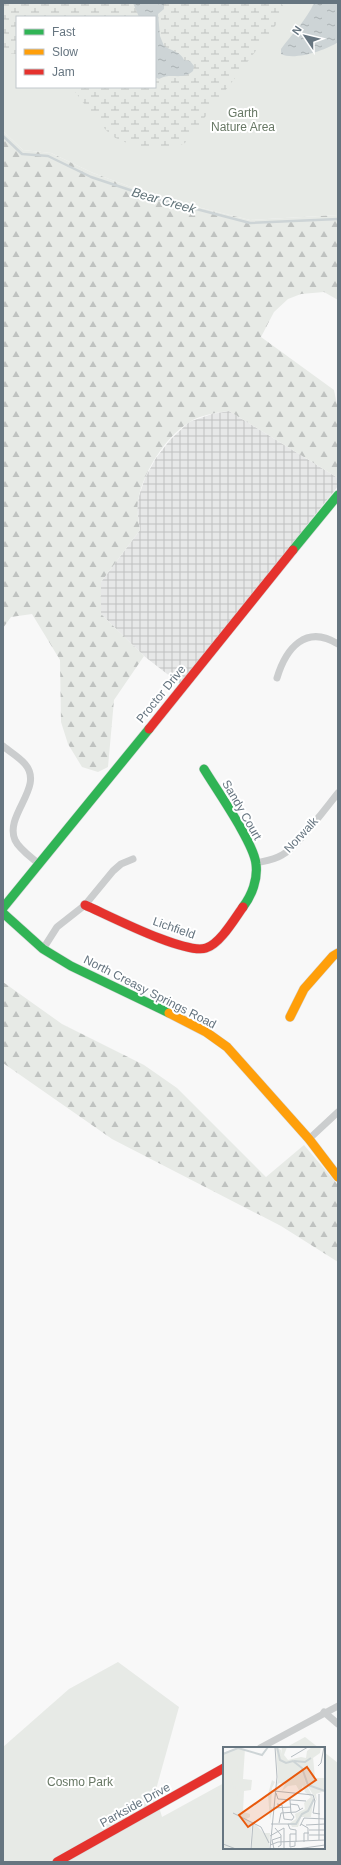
<svg xmlns="http://www.w3.org/2000/svg" width="341" height="1865" font-family="Helvetica,sans-serif">
<defs>
<pattern id="industrial-grid" width="8" height="8" patternUnits="userSpaceOnUse"><rect width="8" height="8" fill="#e7e8e8"/><path d="M0 4h8M4 0v8" fill="none" stroke="#bfc1c1"/></pattern>
<pattern id="forest-firs" width="22" height="20" patternUnits="userSpaceOnUse"><rect width="22" height="20" fill="#e7eae6"/><path d="M5 1l3.5 6h-7zM16 11l3.5 6h-7z" fill="#bfc2c0"/></pattern>
<pattern id="wetland-marsh" width="20" height="14" patternUnits="userSpaceOnUse"><rect width="20" height="14" fill="#e7eae6"/><path d="M1 5h8M5 5V1M11 12h8M15 12V8" fill="none" stroke="#bfc2c0"/></pattern>
<pattern id="water-ripples" width="26" height="14" patternUnits="userSpaceOnUse"><rect width="26" height="14" fill="#cdd4d6"/><path d="M2 4q2-2 4 0t4 0M15 11q2-2 4 0t4 0" fill="none" stroke="#aab1b3"/></pattern>
</defs>
<rect width="100%" height="100%" fill="#f8f8f8"/>
<!-- industrial -->
<path fill="url(#industrial-grid)" d="M229 411 338 478V486L180 684 144 656 101 614V582L140 530 137 510 139 496 145 478 156 458 170 440 189 422 212 414Z"/>
<!-- green -->
<g fill="#e7eae6" fill-rule="evenodd">
<path d="M3 3H338V215L250 220 161 198 93 173 51 153 23 150 3 131ZM17 17H155V87H17Z"/>
<path d="M118 1662 179 1707 155 1793 162 1817 224 1783V1848H324V1752L338 1763V1862H3V1747L69 1689Z"/>
<path d="M305 1737 319 1748H285Z"/>
</g>
<!-- forest -->
<g fill="url(#forest-firs)">
<path d="M3 131 23 150 51 153 93 173 161 198 250 220 338 215V300L324 292 301 294 288 299 274 312 261 337 334 390 338 410V478L229 411C216 413 199 415 188 423 165 438 145 470 139 496 136 508 138 519 140 530L101 582V614L144 656 114 700 108 767 98 772 82 767 68 744 61 722 60 660 32 614 11 617 3 628Z"/>
<path d="M3 982 62 1024 144 1065 177 1088 266 1177 304 1145 338 1185V1262L281 1226 112 1139 3 1063Z"/>
</g>
<!-- wetland -->
<path fill="url(#wetland-marsh)" d="M3 3H281L284 7 285 13 185 143C166 152 129 148 111 135 103 128 78 97 72 87H155V17H17V54L3 53Z"/>
<!-- water -->
<g fill="url(#water-ripples)">
<path d="M133 3H164V9L158 14 160 36 164 46C172 51 181 52 184 60L190 61 194 66 193 71C182 81 171 72 159 79L155 77V17H139Z"/>
<path d="M314 3H338V42C327 50 294 61 281 54V49C292 34 307 19 314 3Z"/>
</g>
<g fill="none" stroke-linecap="round" stroke-linejoin="round">
<!-- stream -->
<path stroke="#cdd4d6" stroke-width="2.5" d="M3 136 22 154 48 156 91 177 154 198 250 223 338 219"/>
<!-- fast casing -->
<g stroke="#d4d5d6" stroke-width="10">
<g id="fast">
<path d="M293 550 338 495"/>
<path d="M204 769C216 789 254 843 256 864 258 879 252 895 243 907"/>
<path d="M3 908 149 729"/>
<path d="M3 913 43 949 71 966 169 1013"/>
</g>
</g>
<!-- slow casing -->
<g stroke="#d4d5d6" stroke-width="10">
<g id="slow">
<path d="M169 1013 206 1032 227 1047 309 1139 338 1177"/>
<path d="M290 1017 304 989 333 956 338 953"/>
</g>
</g>
<!-- jam casing -->
<g stroke="#d4d5d6" stroke-width="10">
<g id="jam">
<path d="M149 729 293 550"/>
<path d="M85 905C108 915 185 955 206 948 220 944 235 918 243 907"/>
<path d="M57 1862 224 1768"/>
</g>
</g>
<!-- street -->
<g stroke="#cbcdce" stroke-width="7">
<path d="M277 678C286 648 306 624 338 644"/>
<path d="M3 746C10 752 19 757 25 764 45 787 4 815 15 840 19 849 31 857 39 864"/>
<path d="M256 863C265 861 274 860 282 855 298 846 325 809 338 793"/>
<path d="M43 949 57 927 85 905 113 871 121 864 133 859"/>
<path d="M309 1139 338 1112"/>
<path d="M324 1712 338 1724"/>
<path d="M260 1748 338 1706"/>
</g>
<!-- fast -->
<use href="#fast" stroke="#30b455" stroke-width="9"/>
<!-- slow -->
<use href="#slow" stroke="#ff9f0a" stroke-width="9"/>
<!-- jam -->
<use href="#jam" stroke="#e5322d" stroke-width="9"/>
</g>
<g text-anchor="middle" stroke-width="4" stroke-linejoin="round" paint-order="stroke">
<!-- park labels -->
<g font-size="12" fill="#687865" stroke="#fff">
<text x="243" y="117">Garth<tspan x="243" dy="14">Nature Area</tspan></text>
<text x="80" y="1786">Cosmo Park</text>
</g>
<!-- street labels -->
<g font-size="12" fill="#667580" stroke="#fff">
<text transform="translate(161 694) rotate(-51)" y="4">Proctor Drive</text>
<text transform="translate(242 810) rotate(60)" y="4">Sandy Court</text>
<text transform="translate(301 835) rotate(-47)" y="4">Norwalk</text>
<text transform="translate(174 928) rotate(19)" y="4">Lichfield</text>
<text transform="translate(150 992) rotate(27)" y="4">North Creasy Springs Road</text>
<text transform="translate(135 1805) rotate(-29)" y="4">Parkside Drive</text>
</g>
<!-- water labels -->
<g font-size="13" font-style="italic" fill="#617379" stroke="#fff">
<text transform="translate(164 200) rotate(16)" y="5">Bear Creek</text>
</g>
</g>
<!-- overview -->
<g transform="translate(223 1747)">
<rect width="102" height="102" fill="#f8f8f8"/>
<path d="M14 1 22 2 20 32 29 33 28 43 21 44 20 65 27 67V70L23 72 29 76 27 102H0V6ZM90 10 92 31H102V44L93 47 94 54 82 35 79 21 72 16Z" fill="#e7eae6"/>
<path d="M53 0 58 3V7L59 0H64L61 8 65 13 78 10 83 11 84 4 89 0H98L97 6 90 11 82 15 72 14 80 22 82 35 92 54H90L88 70H78L75 80H69L67 76 73 72 72 67 82 62 81 56 88 50 82 45 80 38 77 45 73 38 65 39 59 44 62 37 56 36 53 40 55 32ZM15 9 20 13 14 18 16 31 12 39 15 50 11 46 9 31 0 29 2 24 11 21 10 17 8 18 9 20 0 25V10ZM0 31H8L9 43 7 38 1 51 0 40 3 43V40ZM49 33 52 35 49 41 48 60 50 61 47 73 45 47Z" fill="#e7eae6"/>
<path d="M87 15 88 22 91 31 83 30 82 22 78 18Z" fill="#e7eae6"/>
<path d="M30 75 41 86H47L46 102H28Z" fill="#e7eae6"/>
<path fill="none" stroke="#cdd4d6" stroke-width="2" d="M54 0 57 13 63 16 70 14 79 21 85 38 102 44M0 7 15 1 39 8 45 0M71 14 82 15 88 11M65 77H73L79 67 85 64 91 52"/>
<path fill="none" stroke="#b5bcc1" stroke-width="1" d="M68 10 85 0M95 19 98 16 101 0M51 44 90 48 92 54 90 66 97 67M53 46 55 52 83 54M96 47V93M54 57 59 58 61 72 69 73 71 70 68 66 67 53M67 57 75 58 77 63M50 61 68 60M10 66 38 80 46 96M56 76 58 66 73 65 80 61M48 77H65L67 82 73 83V95M78 77 85 81V93M83 78 102 77M77 79 81 71 102 72M52 81 58 88V98L55 100M86 83H102M86 88H102M47 89 61 81V102M72 95V99L67 100V87H73M81 95V86H86M0 97 13 102M47 98 55 95 102 93M28 102 30 76M47 102 54 30 52 0M51 102 49 93 58 90M74 102 102 98"/>
<path fill="#e8590c" fill-opacity="0.15" stroke="#e8590c" stroke-width="2" d="M84 20 93 33 25 80 16 68Z"/>
<rect width="102" height="102" fill="none" stroke="#667580" stroke-width="2"/>
</g>
<!-- border -->
<rect width="341" height="1865" fill="none" stroke="#667580" stroke-width="8"/>
<!-- legend -->
<rect x="16" y="16" width="140" height="72" fill="#ffffff" stroke="#c2c8cc"/>
<rect x="24" y="29" width="20" height="6" fill="#30b455" stroke="#c2c8cc"/>
<text x="52" y="36" font-size="12" fill="#667580">Fast</text>
<rect x="24" y="49" width="20" height="6" fill="#ff9f0a" stroke="#c2c8cc"/>
<text x="52" y="56" font-size="12" fill="#667580">Slow</text>
<rect x="24" y="69" width="20" height="6" fill="#e5322d" stroke="#c2c8cc"/>
<text x="52" y="76" font-size="12" fill="#667580">Jam</text>
<!-- north arrow -->
<g transform="translate(305 36) rotate(305)" stroke="#ffffff" stroke-width="3" paint-order="stroke">
<path d="M0-3L7 15L0 10L-7 15Z" fill="#667580"/>
<text y="-6" font-size="11" font-weight="bold" text-anchor="middle" fill="#667580">N</text>
</g>
</svg>
